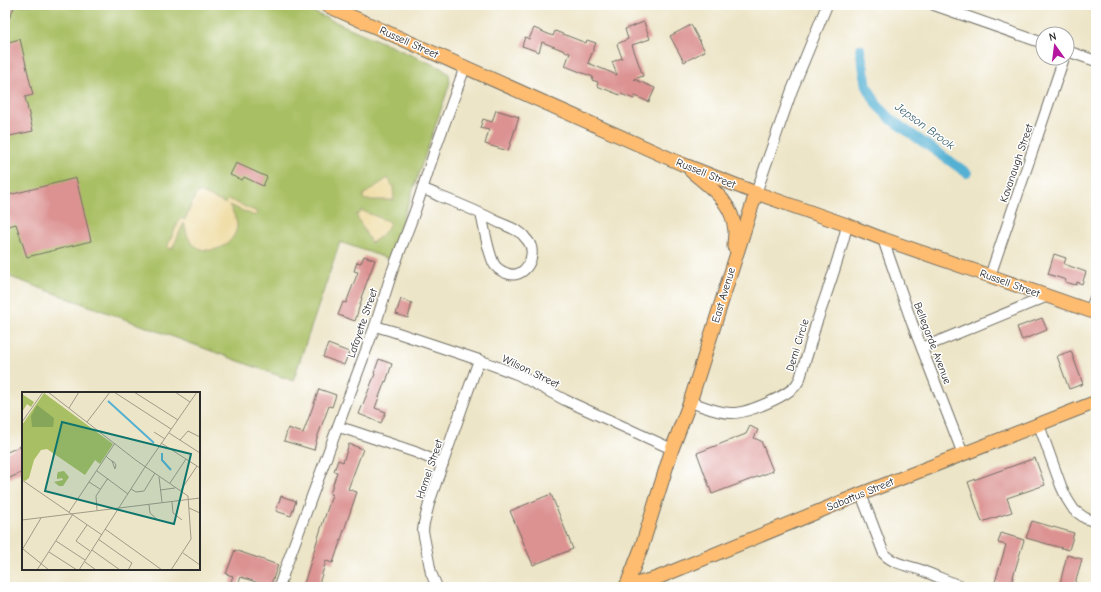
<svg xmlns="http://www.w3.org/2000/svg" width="1101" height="592" font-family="'Comic Neue',sans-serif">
<rect width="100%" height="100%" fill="#fff"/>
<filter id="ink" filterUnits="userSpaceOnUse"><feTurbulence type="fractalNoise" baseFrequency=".025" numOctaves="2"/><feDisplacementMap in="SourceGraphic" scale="8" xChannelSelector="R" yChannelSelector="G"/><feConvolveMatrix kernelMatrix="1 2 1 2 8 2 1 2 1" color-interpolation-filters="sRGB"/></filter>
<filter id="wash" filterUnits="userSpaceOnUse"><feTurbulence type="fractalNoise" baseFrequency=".012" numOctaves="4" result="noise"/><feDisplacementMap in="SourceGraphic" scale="16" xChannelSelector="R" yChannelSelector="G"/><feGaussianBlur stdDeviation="0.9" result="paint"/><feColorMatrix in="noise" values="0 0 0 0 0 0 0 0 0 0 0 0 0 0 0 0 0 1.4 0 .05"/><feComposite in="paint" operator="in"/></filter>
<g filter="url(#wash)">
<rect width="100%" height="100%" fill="#ede5c7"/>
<!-- green -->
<path fill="#a9bf64" stroke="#6a7548" d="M5 5H297L441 68 449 74 450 82 447 92 389 259 340 242 293 381 5 275Z"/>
<!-- sand -->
<g fill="#eeda9e" stroke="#8c8264">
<path d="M388 178 393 187 394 200H364L363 195Z"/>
<path d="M200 192 226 204 228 199 257 212 255 216 229 205C232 211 237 219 237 226 235 246 207 259 192 243 187 238 186 229 184 223L172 249 167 247 180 218 185 220 196 194Z"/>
<path d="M360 210 390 222C387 231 380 238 371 243L356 215V214L358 215 361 212Z"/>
</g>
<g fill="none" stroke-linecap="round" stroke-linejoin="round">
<!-- canal -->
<path stroke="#55b1d3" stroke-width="10" d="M860 49 867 86 877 105 893 121 967 173"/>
</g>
<g id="blocks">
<!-- building -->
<g fill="#db9291">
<path d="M5 5H15L5 28Z"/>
<path d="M644 22 650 39 632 45 643 76 634 79 655 88 649 102 635 96 634 99 621 94 620 95 597 86 598 82 592 80 593 77 565 66 570 53 542 42 539 52 522 46 525 37 529 39 534 28 553 36 555 31 586 43 587 40 596 43 588 63 617 75 612 62 622 58 617 44 628 39 625 29Z"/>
<path d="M691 25 705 51 684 62 670 36Z"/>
<path d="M20 39 33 95 25 97 33 131 5 137V43Z"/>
<path d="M496 110 519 117 508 151 485 144 489 130 480 128 483 119 492 122Z"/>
<path d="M236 163 267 177 263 186 244 177 242 180 230 175Z"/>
<path d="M76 178 91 241 27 257 16 224 5 227V196Z"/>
<path d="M1054 254 1066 258 1064 264 1086 272 1082 284 1077 282 1076 285 1065 282 1066 280 1048 274Z"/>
<path d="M364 256 375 260 361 298H362L355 321 338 315 343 302 346 303 358 272 354 271 357 262 361 263Z"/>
<path d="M401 299 412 303 408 318 396 314Z"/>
<path d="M1042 318 1047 330 1022 340 1017 327Z"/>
<path d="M328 344 349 352 344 365 323 357Z"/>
<path d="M1071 351 1083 384 1069 389 1057 356Z"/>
<path d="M379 359 392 364 386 382 385 381 375 408 386 412 381 423 359 414 375 374 374 373Z"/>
<path d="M319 389 336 395 332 407 329 406 317 438 314 450 284 441 288 428 303 433 312 409Z"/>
<path d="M750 426 758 430 754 438 761 441 773 471 712 494 697 453 746 434Z"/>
<path d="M349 444 363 449 348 489 357 492 333 563 326 561 318 587H303L317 541 332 495 330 494 337 472 334 471 338 460 343 462Z"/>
<path d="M23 445V472L5 480V453Z"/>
<path d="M1035 458 1045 485 1007 498 1012 512 982 522 968 482Z"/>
<path d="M551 494 573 549 533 565 510 511Z"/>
<path d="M281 496 296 501 291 516 276 511Z"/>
<path d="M1032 521 1074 533 1069 550 1026 538Z"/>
<path d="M1001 533 1024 540 1010 587H997L998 583 995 582 1006 545 998 543Z"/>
<path d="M235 550 278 565 270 587 241 577 237 587H229L233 576 226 574Z"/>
<path d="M1067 555 1082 559 1074 587 1060 583Z"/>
</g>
</g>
</g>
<g filter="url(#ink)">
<use href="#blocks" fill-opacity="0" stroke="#6f6c62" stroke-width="1"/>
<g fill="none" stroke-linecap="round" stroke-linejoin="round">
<!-- minor casing -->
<g stroke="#6f6c62" stroke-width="12">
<g id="minor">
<path d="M934 5 1043 43"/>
<path d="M1067 51 1096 61"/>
<path d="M423 189C429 191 434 193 439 196 460 204 481 213 500 223 507 226 516 229 522 234 524 236 526 239 528 241 539 255 524 281 506 273 501 271 497 269 494 264 487 249 485 230 481 214"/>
<path d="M756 193 792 90 827 5"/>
<path d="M883 239 888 254 912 323 963 454"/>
<path d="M990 276 1064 58"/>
<path d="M1090 311 1096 295"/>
<path d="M375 326 392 331 479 360 519 375 565 400 672 449"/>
<path d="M922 348 1048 296"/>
<path d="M690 402C703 406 717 413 731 413 746 414 792 395 798 382 801 378 802 372 803 367 809 352 812 336 817 321 828 289 840 257 847 225"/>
<path d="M1039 425 1061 486 1067 499 1074 510 1085 518 1096 522"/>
<path d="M338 427 349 430 415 452 443 464"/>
<path d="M861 494 884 554C893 564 910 566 921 570 935 576 948 581 962 587"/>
<path d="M279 587 285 569 375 326 392 272 415 211 435 150 465 67"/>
<path d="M437 587 431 573 423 531 424 523 430 500 464 402 479 360"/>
</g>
</g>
<!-- major casing -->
<g stroke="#6f6c62" stroke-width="15">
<g id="major">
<path d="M326 5 682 164 756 193 847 225 883 239 990 276 1096 313"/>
<path d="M691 171C711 188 733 202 735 231 735 236 734 242 734 247"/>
<path d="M625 587 657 578 861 494 1096 402"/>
<path d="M626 587 642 546 672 449 690 402 756 193"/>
</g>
</g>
<!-- minor -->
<use href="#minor" stroke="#fff" stroke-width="10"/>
<!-- major -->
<use href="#major" stroke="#fdbc70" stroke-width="13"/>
</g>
</g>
<g text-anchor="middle" stroke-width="3" stroke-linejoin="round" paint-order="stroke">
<!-- street labels -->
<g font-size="11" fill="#2b2b2b" stroke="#fff">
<text transform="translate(409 42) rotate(24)" y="4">Russell Street</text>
<text transform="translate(1016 163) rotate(-71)" y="4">Kavanaugh Street</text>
<text transform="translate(706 173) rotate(22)" y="4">Russell Street</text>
<text transform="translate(1010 283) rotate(20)" y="4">Russell Street</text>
<text transform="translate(723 295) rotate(-73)" y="4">East Avenue</text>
<text transform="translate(362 323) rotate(-71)" y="4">Lafayette Street</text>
<text transform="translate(933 343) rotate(69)" y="4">Bellegarde Avenue</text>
<text transform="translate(797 345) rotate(-73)" y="4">Demi Circle</text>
<text transform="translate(531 371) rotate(26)" y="4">Wilson Street</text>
<text transform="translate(429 469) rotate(-71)" y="4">Hamel Street</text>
<text transform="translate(860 494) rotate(-22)" y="4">Sabattus Street</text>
</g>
<!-- water labels -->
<g font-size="12" font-style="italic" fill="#3c616e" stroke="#fff">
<text transform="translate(925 126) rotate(36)" y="4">Jepson Brook</text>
</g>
</g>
<!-- overview -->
<g transform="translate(22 392)">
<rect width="178" height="178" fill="#ede5c7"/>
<path d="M22 1 91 52 78 72 73 68 63 83 25 57 19 58 12 68 7 86 3 89 0 87V33ZM0 2 12 10 9 15 5 12 0 20ZM42 79 47 85 41 94H37L32 90 41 88 40 86 35 87V83L36 80Z" fill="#a9bf64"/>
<path d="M15 13 32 26 31 35H10L9 24Z" fill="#86a65a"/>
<path fill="none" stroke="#55b1d3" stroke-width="2" d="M86 9 132 51M140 61V68L149 78"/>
<path fill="none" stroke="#9f9b89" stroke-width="1" d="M26 0 115 69 166 104 169 147 149 178M92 0 149 37M112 0 156 28M153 0 168 10M47 16 57 0M0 30 21 0M65 30 88 0M132 40 143 47M147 41 178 61M158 48 166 39 178 45M139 51 178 76M84 64 87 67 90 69 92 70 94 73 93 77 90 69M123 75 175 0M75 79 106 102M137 85 140 110M0 88 80 143M67 90 78 97M148 91 164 67M109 97 114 100 122 99 133 81M138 98 153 96M159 98 175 74M150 110 151 121 160 128M127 113 128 121 137 129M167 116 178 121M75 118 74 104 86 86M47 120 93 51M0 128 178 106M65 133 54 149 68 159M83 137 140 178M76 147 110 171 106 178M34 149 63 168M1 157 27 178M0 158 19 126M70 158 98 178M27 160 55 178M161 161 178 173M63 170 74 178M15 178 51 122M57 178 123 75"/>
<path fill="#0f766e" fill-opacity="0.15" stroke="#0f766e" stroke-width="2" d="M40 30 169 62 152 132 23 99Z"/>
<rect width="178" height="178" fill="none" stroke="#2b2b2b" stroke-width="2"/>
</g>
<!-- margin -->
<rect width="1101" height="592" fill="none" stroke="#fff" stroke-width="20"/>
<!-- north arrow -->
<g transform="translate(1055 46) rotate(346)"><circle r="19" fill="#ffffff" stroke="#aaaaaa"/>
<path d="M0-3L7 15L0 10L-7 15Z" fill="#b5179e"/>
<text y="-6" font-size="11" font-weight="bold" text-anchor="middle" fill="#2b2b2b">N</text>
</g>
</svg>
